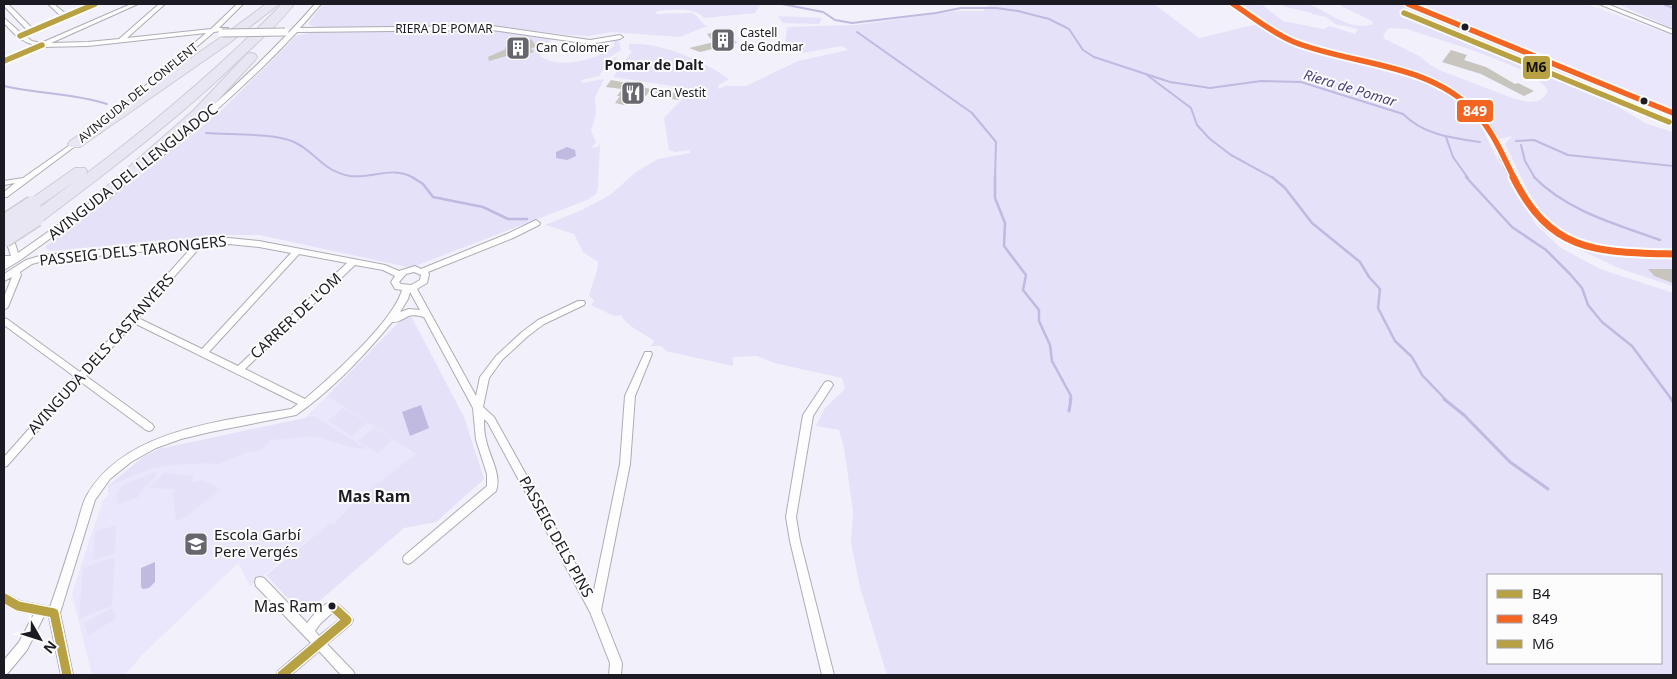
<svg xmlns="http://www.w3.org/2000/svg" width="1677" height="679" font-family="'Noto Sans',sans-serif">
<rect width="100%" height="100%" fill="#f2f0fa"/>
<!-- built -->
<g fill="#eae6fb">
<path d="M1416 4H1586L1673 36V112L1450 21Z"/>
<path d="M327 396 416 454 357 499 333 525 330 523 250 586 238 563 142 655 125 675H92L72 594 94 526 104 499 108 495V486L142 458 159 449 304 419Z"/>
</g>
<!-- green -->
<g fill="#e5e1f9" fill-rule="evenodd">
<path d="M323 4H761L755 13 704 18C693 6 672 10 657 11L656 14 691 13C699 15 700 23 707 26L680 37 611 32 589 36 570 35 500 27 319 28 308 24Z"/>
<path d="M990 4H1154L1199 38 1258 24 1299 46 1425 83 1456 100 1479 121 1493 151 1536 225 1561 248 1600 269 1673 293V675H887L860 587 851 543 853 511 844 448 839 430 816 426 825 408 845 389 842 378 774 363 757 356 733 357V366L666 351 662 346H651L654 341C643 332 628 328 621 315L614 316 591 305 594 301 589 295C592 284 598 273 598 262L583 252 574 234 545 225 582 210 610 195 636 172 658 159 690 153V150L676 152 669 150 664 118 692 89 613 77 632 51 629 50V44C661 42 703 61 729 79L719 85 718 89 726 86H746L798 61 848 50 842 46 803 53 785 46 787 27 857 25 957 11H983ZM1488 575H1661V663H1488Z"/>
<path d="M1238 4H1261L1283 21 1323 29 1330 26 1355 34 1358 29 1335 24 1326 17 1312 14V13L1285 7 1281 4C1290 4 1302 2 1310 5 1330 12 1350 32 1373 24L1372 21 1337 4H1402L1578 77 1584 87 1647 124 1673 132V269L1649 270 1654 276 1673 283V286L1621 269 1572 246 1569 233C1536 218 1521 175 1505 144L1512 136 1500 139C1463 66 1365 63 1297 40L1281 32ZM1389 28 1407 29C1435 39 1537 66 1548 91L1544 97 1538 101 1528 102 1512 98 1439 70 1430 65 1421 57 1383 38 1385 32Z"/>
<path d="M1618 4H1673V29Z"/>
<path d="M778 16 822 18 819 24 783 23Z"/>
<path d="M487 29 552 38 550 41 538 48 540 56C558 70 598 60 614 46V40L610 39 618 38 621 50 608 58 610 60 618 56 614 62H608L599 76 581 80 582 83 604 79 595 97 596 113 591 131 596 142 592 148 598 147 600 143 598 189 595 195 587 200 415 266 407 267 260 235H220L50 251 45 247 185 140 222 110 296 36 313 32Z"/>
<path d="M407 317 412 318 464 417 484 479 436 522 404 528 317 603C314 609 311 614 303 614L266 575 330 523 333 525 357 499 416 454 327 396 401 320Z"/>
<path d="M343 408 367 423 352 436 328 421Z"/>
<path d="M314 416 367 449 354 448 314 436 270 440 262 450 245 453 216 465 211 463 170 465 153 468 108 486 142 458 159 449Z"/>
<path d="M374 428 393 440 378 453 358 441Z"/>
<path d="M155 472 157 475 139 493V497L117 504 118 491 123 485Z"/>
<path d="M165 473 194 476 191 483 202 480 221 489 184 518 176 521 173 495 175 489 149 488Z"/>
<path d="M116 525 115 553 93 560 95 532Z"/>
<path d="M115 557 112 606 79 618 83 568Z"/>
<path d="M112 608 116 619 88 635 84 623Z"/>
</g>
<!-- water -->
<g fill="#c0b9e0">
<path d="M567 147 575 150 576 156 567 160 556 158V152Z"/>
<path d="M421 405 429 428 410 436 402 412Z"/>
<path d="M155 562V582L149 588 143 589 141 587V568Z"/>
</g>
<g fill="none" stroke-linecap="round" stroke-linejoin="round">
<!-- stream-far2 -->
<g stroke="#c0b9e0" stroke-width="2">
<path d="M782 4 823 12 835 20 852 23 936 13 961 8H996L1018 11 1049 19 1069 29 1083 50 1094 57 1170 82 1210 88 1261 81 1301 82 1403 114C1424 135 1452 138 1480 142"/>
<path d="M1663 4 1673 8"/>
<path d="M857 32 972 113 996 142 995 178"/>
<path d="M1147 75 1191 108 1197 125 1210 139 1231 155 1273 178"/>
<path d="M4 86C38 94 74 93 107 104"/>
<path d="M206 133C230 135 274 133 294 142 316 152 322 171 350 176 371 179 393 165 414 178"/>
<path d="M1446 137 1453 157 1468 178"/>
<path d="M1516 141 1534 140 1568 155 1673 166"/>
<path d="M1521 145 1525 161 1535 178"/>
</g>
<!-- stream-far1 -->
<g stroke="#c0b9e0" stroke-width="2.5">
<path d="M412 177 423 184 433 197 483 207 508 219H527"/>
<path d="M995 177V198L1005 223 1004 246 1026 275 1023 290 1039 310V321L1050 345 1052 361 1071 396 1070 400"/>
<path d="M1272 177 1285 188 1312 223 1360 262 1369 277 1380 289 1378 308 1395 341 1412 357 1422 375 1446 400"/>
<path d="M1466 177 1512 227 1546 250 1570 274 1582 288 1588 305 1602 322 1632 346 1672 400"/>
<path d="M1534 177C1567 211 1616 224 1660 240"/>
</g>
<!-- stream -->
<g stroke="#c0b9e0" stroke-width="3">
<path d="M1444 399 1464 415 1510 462 1548 489"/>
<path d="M1671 399 1673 402"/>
<path d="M1069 411 1071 399"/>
</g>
</g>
<!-- building -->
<g fill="#c8c5bf">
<path d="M725 29 737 43 700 52 689 48 710 43 713 42 707 34Z"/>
<path d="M531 39 537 47 531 48 534 52 524 55 521 52 489 61 488 57 506 49 504 48Z"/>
<path d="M1451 50 1467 55 1464 60 1486 67 1515 84 1518 83 1534 91 1524 96 1481 74 1442 62Z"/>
<path d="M611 80 627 83 625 84 651 89 646 96 642 95 638 99 631 98 624 105 615 103 620 96H617L622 89 606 87Z"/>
<path d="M656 90 682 94 678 100 655 96Z"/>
<path d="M1648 269H1673V283L1654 276Z"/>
</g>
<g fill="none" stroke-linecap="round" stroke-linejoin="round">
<!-- street casing -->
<g stroke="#aeacb4" stroke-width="2">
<g id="street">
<path d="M4 4H8L33 29 62 17 48 4H54L67 15 91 4H98L68 19 25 36 32 41 41 43 131 4H138L51 43 88 42 119 39 159 4H165L127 38 211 29 237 4H243L219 28H228V30L214 32 132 102 129 100 130 99 206 33 88 46 42 47 4 63V59L35 45C21 42 13 33 4 23V18L21 33 28 31 4 6Z"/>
<path d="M315 4H321L300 28 492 26 590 40 620 35 623 37 620 39 590 44 492 30 297 32C251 81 201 125 149 167H143V163C205 115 263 63 315 4Z"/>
<path d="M1230 4H1237C1256 17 1275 33 1298 41 1355 63 1418 65 1469 101 1489 116 1498 139 1509 160 1517 177 1525 195 1536 210 1568 251 1626 250 1673 251V257C1633 256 1575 255 1543 227 1524 209 1512 183 1501 160 1496 148 1491 136 1484 126 1475 112 1460 99 1445 91 1415 73 1378 67 1344 59 1307 50 1280 40 1248 17 1242 13 1235 9 1230 4Z"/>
<path d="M1405 4H1413L1673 111V115Z"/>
<path d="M1599 4H1607L1673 30V34Z"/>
<path d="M80 138 84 140 82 141 7 197H4V192L15 183 4 185V181L23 178Z"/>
<path d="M105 192H111L112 194 19 261 4 270V263L6 262H4V256H11L4 234 5 232 8 231 12 234 18 253Z"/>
<path d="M536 220 540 223 539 225 513 238 428 272 429 274 427 283 417 289 476 396 480 377 496 356 522 332 538 320 578 301H584L585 303 584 305 544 324 528 336 502 360 489 378 483 407 494 417 593 595 620 464 625 396 645 352H651L652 354 635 396 630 464 601 610 622 663 621 675H609L610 663 590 612 488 423 484 419C484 426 484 433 486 440 489 456 502 474 496 491L412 562 408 564 404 562 403 559 404 556 487 486V474L476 440 473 408 424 317C404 311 405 323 392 322 364 356 332 390 296 415L210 432 181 439 156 448 131 462 110 479 95 500 60 613 73 675H61L49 617 44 616 27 650 8 673 4 675V660L19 642 34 614 18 611 4 604V593L20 601 50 607C59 582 67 556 75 531 79 520 81 506 87 495 125 429 223 421 291 409L298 404 134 323 86 376 152 424 154 427 152 430 149 431 146 430 81 382 7 466 4 467V457L75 377 4 325V318L7 319 80 372 192 247 43 261 32 264 20 272 21 275 8 307 4 310V297L12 277 4 281V274L26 260 43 255 229 238 259 241 385 265 399 271 415 266 421 269 507 234ZM229 244 259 247 291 253 202 349 138 318 201 246ZM299 254 347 263 238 366 209 352ZM355 265 383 270 395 276 391 282 395 289 402 290C393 322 331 377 305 399L245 369ZM414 272 421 275 420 280 411 285 401 284 399 282 406 274ZM410 292 420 310 409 309 400 312 408 299Z"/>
<path d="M828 381 831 382 833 385 813 416 796 517 800 541 834 675H822L790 541 786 517 803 415 825 382Z"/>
<path d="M260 577 264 578 307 623C313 615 322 605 332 601 339 604 349 613 353 620L351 624 327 644 353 671 355 675H341L319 651 291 675H276L278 671 311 643 256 586 255 582 256 578ZM332 613 339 620 319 636 315 631 320 624Z"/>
</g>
</g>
<!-- highway casing -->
<g stroke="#cdccd1" stroke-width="2">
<g id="highway">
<path d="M266 4H279L228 44 80 147H70L68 144 70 141 220 38Z"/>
<path d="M282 4H294C279 24 259 41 241 58 179 118 110 170 41 222H31L28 218 31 214 78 179 38 207H28L25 204 28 201 75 168H85L87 171 86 174C155 122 221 66 282 4Z"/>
<path d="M251 53 255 54 257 57 255 60 204 115 108 200H98L95 197 98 194 194 110 247 54Z"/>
</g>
</g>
<!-- street -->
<use href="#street" fill="#fdfdfe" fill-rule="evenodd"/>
<!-- highway -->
<use href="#highway" fill="#e8e6f2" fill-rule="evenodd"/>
<!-- street-bridge casing -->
<g stroke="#aeacb4" stroke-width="9" stroke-linecap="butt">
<path id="street-bridge" d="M222 33 285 32"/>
</g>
<!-- highway-bridge casing -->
<g stroke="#cdccd1" stroke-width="19" stroke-linecap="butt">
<g id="highway-bridge">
<path d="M4 223 33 204"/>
<path d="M4 239 36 218"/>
</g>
</g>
<!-- street-bridge -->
<use href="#street-bridge" stroke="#fdfdfe" stroke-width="7"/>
<!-- highway-bridge -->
<use href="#highway-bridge" stroke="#e8e6f2" stroke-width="16"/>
<!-- bus-1-far1 casing -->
<g stroke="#fcfcfc" stroke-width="9">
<g id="bus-1-far1">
<path d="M20 36 95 4"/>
<path d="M4 61 42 45"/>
</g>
</g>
<!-- bus-1 casing -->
<g stroke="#fcfcfc" stroke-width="12">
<g id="bus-1">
<path d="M4 598 18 606 54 613 67 675"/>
<path d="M282 675 347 620 332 606"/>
</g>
</g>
<!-- bus-2-far1 casing -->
<g stroke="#fcfcfc" stroke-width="9">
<g id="bus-2-far1">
<path d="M1233 4C1253 17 1272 33 1294 42 1352 65 1428 63 1473 110 1492 129 1502 154 1514 178"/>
<path d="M1408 4 1673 113"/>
</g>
</g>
<!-- bus-2 casing -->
<g stroke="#fcfcfc" stroke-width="11">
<path id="bus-2" d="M1513 177C1551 253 1596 252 1673 254"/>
</g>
<!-- bus-3 casing -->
<g stroke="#fcfcfc" stroke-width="9">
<path id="bus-3" d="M1404 13 1669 122"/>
</g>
<!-- bus-1-far1 -->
<use href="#bus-1-far1" stroke="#b7a142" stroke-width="5.5"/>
<!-- bus-1 -->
<use href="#bus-1" stroke="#b7a142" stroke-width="9"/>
<!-- bus-2-far1 -->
<use href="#bus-2-far1" stroke="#f26522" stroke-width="5.5"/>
<!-- bus-2 -->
<use href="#bus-2" stroke="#f26522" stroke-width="7"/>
<!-- bus-3 -->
<use href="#bus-3" stroke="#b7a142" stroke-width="5.5"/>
</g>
<!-- icons -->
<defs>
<g id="building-square" transform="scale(1.25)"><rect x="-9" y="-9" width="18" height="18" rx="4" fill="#67666e" stroke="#fcfcfc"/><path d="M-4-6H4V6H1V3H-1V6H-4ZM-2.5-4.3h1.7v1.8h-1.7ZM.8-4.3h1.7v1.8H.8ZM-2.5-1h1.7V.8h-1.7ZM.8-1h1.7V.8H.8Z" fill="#fff"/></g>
<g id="restaurant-square" transform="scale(1.25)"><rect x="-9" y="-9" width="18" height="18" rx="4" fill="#67666e" stroke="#fcfcfc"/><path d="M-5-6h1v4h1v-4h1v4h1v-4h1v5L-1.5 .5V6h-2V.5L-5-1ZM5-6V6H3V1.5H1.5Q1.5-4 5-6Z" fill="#fff"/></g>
<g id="school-square" transform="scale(1.25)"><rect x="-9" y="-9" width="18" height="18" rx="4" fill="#67666e" stroke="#fcfcfc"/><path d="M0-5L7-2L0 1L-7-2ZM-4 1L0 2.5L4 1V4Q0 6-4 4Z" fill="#fff"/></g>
</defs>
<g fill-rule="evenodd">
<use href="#building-square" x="723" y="40"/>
<use href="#building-square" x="518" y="48"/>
<use href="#restaurant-square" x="633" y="93"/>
<use href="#school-square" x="196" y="544"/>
</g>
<!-- markers -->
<g fill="#1c1b23" stroke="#fcfcfc" stroke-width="2">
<circle cx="1465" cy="27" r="4.5"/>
<circle cx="1644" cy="101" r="4.5"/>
<circle cx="332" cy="606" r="4.5"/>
</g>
<g text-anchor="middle" stroke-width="4" stroke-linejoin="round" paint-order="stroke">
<!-- far-street labels -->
<g font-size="12" fill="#1c1b23" stroke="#fcfcfc">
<text x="444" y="33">RIERA DE POMAR</text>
<text transform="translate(138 93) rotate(-39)" y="4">AVINGUDA DEL CONFLENT</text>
</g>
<!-- far-poi labels -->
<g font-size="12" fill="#1c1b23" stroke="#fcfcfc" text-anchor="start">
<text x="740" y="37">Castell<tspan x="740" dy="14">de Godmar</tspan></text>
<text x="536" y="52">Can Colomer</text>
<text x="650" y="97">Can Vestit</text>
</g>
<!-- far-neighbourhood labels -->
<g font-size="14" font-weight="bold" fill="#1c1b23" stroke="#fcfcfc">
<text x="654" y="70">Pomar de Dalt</text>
</g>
<!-- far-water labels -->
<g font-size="14" font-style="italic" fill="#4f407f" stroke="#fcfcfc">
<text transform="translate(1350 88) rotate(17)" y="5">Riera de Pomar</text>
</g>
<!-- street labels -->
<g font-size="15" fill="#1c1b23" stroke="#fcfcfc">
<text transform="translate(133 172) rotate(-38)" y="5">AVINGUDA DEL LLENGUADOC</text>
<text transform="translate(133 251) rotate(-6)" y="5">PASSEIG DELS TARONGERS</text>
<text transform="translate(296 316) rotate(-43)" y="5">CARRER DE L'OM</text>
<text transform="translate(101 354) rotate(-48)" y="5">AVINGUDA DELS CASTANYERS</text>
<text transform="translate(556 537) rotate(61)" y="5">PASSEIG DELS PINS</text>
</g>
<!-- poi labels -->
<g font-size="15" fill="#1c1b23" stroke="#fcfcfc" text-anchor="start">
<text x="214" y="540">Escola Garbí<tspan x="214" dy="17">Pere Vergés</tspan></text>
</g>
<!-- neighbourhood labels -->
<g font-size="16" font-weight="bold" fill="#1c1b23" stroke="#fcfcfc">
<text x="374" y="502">Mas Ram</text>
</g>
<!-- near-bus labels -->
<g font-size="16" fill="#1c1b23" stroke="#fcfcfc" text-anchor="end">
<text x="323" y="612">Mas Ram</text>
</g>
</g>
<g stroke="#fcfcfc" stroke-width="2">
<rect x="1522" y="55" width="29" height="25" rx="5" fill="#b7a142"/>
<rect x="1456" y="99" width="38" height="24" rx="5" fill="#f26522"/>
</g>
<g font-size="14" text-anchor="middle" font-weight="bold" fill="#fff">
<text x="1475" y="116">849</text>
</g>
<g font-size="14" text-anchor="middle" font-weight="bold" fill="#111">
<text x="1536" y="72">M6</text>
</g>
<!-- border -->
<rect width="1677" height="679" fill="none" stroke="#1c1b23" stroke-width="10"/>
<!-- legend -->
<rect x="1487" y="574" width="175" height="90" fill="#fcfcfc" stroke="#a2a2a5"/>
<rect x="1497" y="590" width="25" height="8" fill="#b7a142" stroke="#a2a2a5"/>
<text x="1532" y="599" font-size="15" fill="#1c1b23">B4</text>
<rect x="1497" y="615" width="25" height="8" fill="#f26522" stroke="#a2a2a5"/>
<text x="1532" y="624" font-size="15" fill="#1c1b23">849</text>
<rect x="1497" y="640" width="25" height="8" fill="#b7a142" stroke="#a2a2a5"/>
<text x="1532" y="649" font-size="15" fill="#1c1b23">M6</text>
<!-- north arrow -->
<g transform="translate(40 639) rotate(129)" stroke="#fcfcfc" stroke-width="4" paint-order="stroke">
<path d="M0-4L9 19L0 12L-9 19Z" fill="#1c1b23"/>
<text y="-8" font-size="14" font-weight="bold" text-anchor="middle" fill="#1c1b23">N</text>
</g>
</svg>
